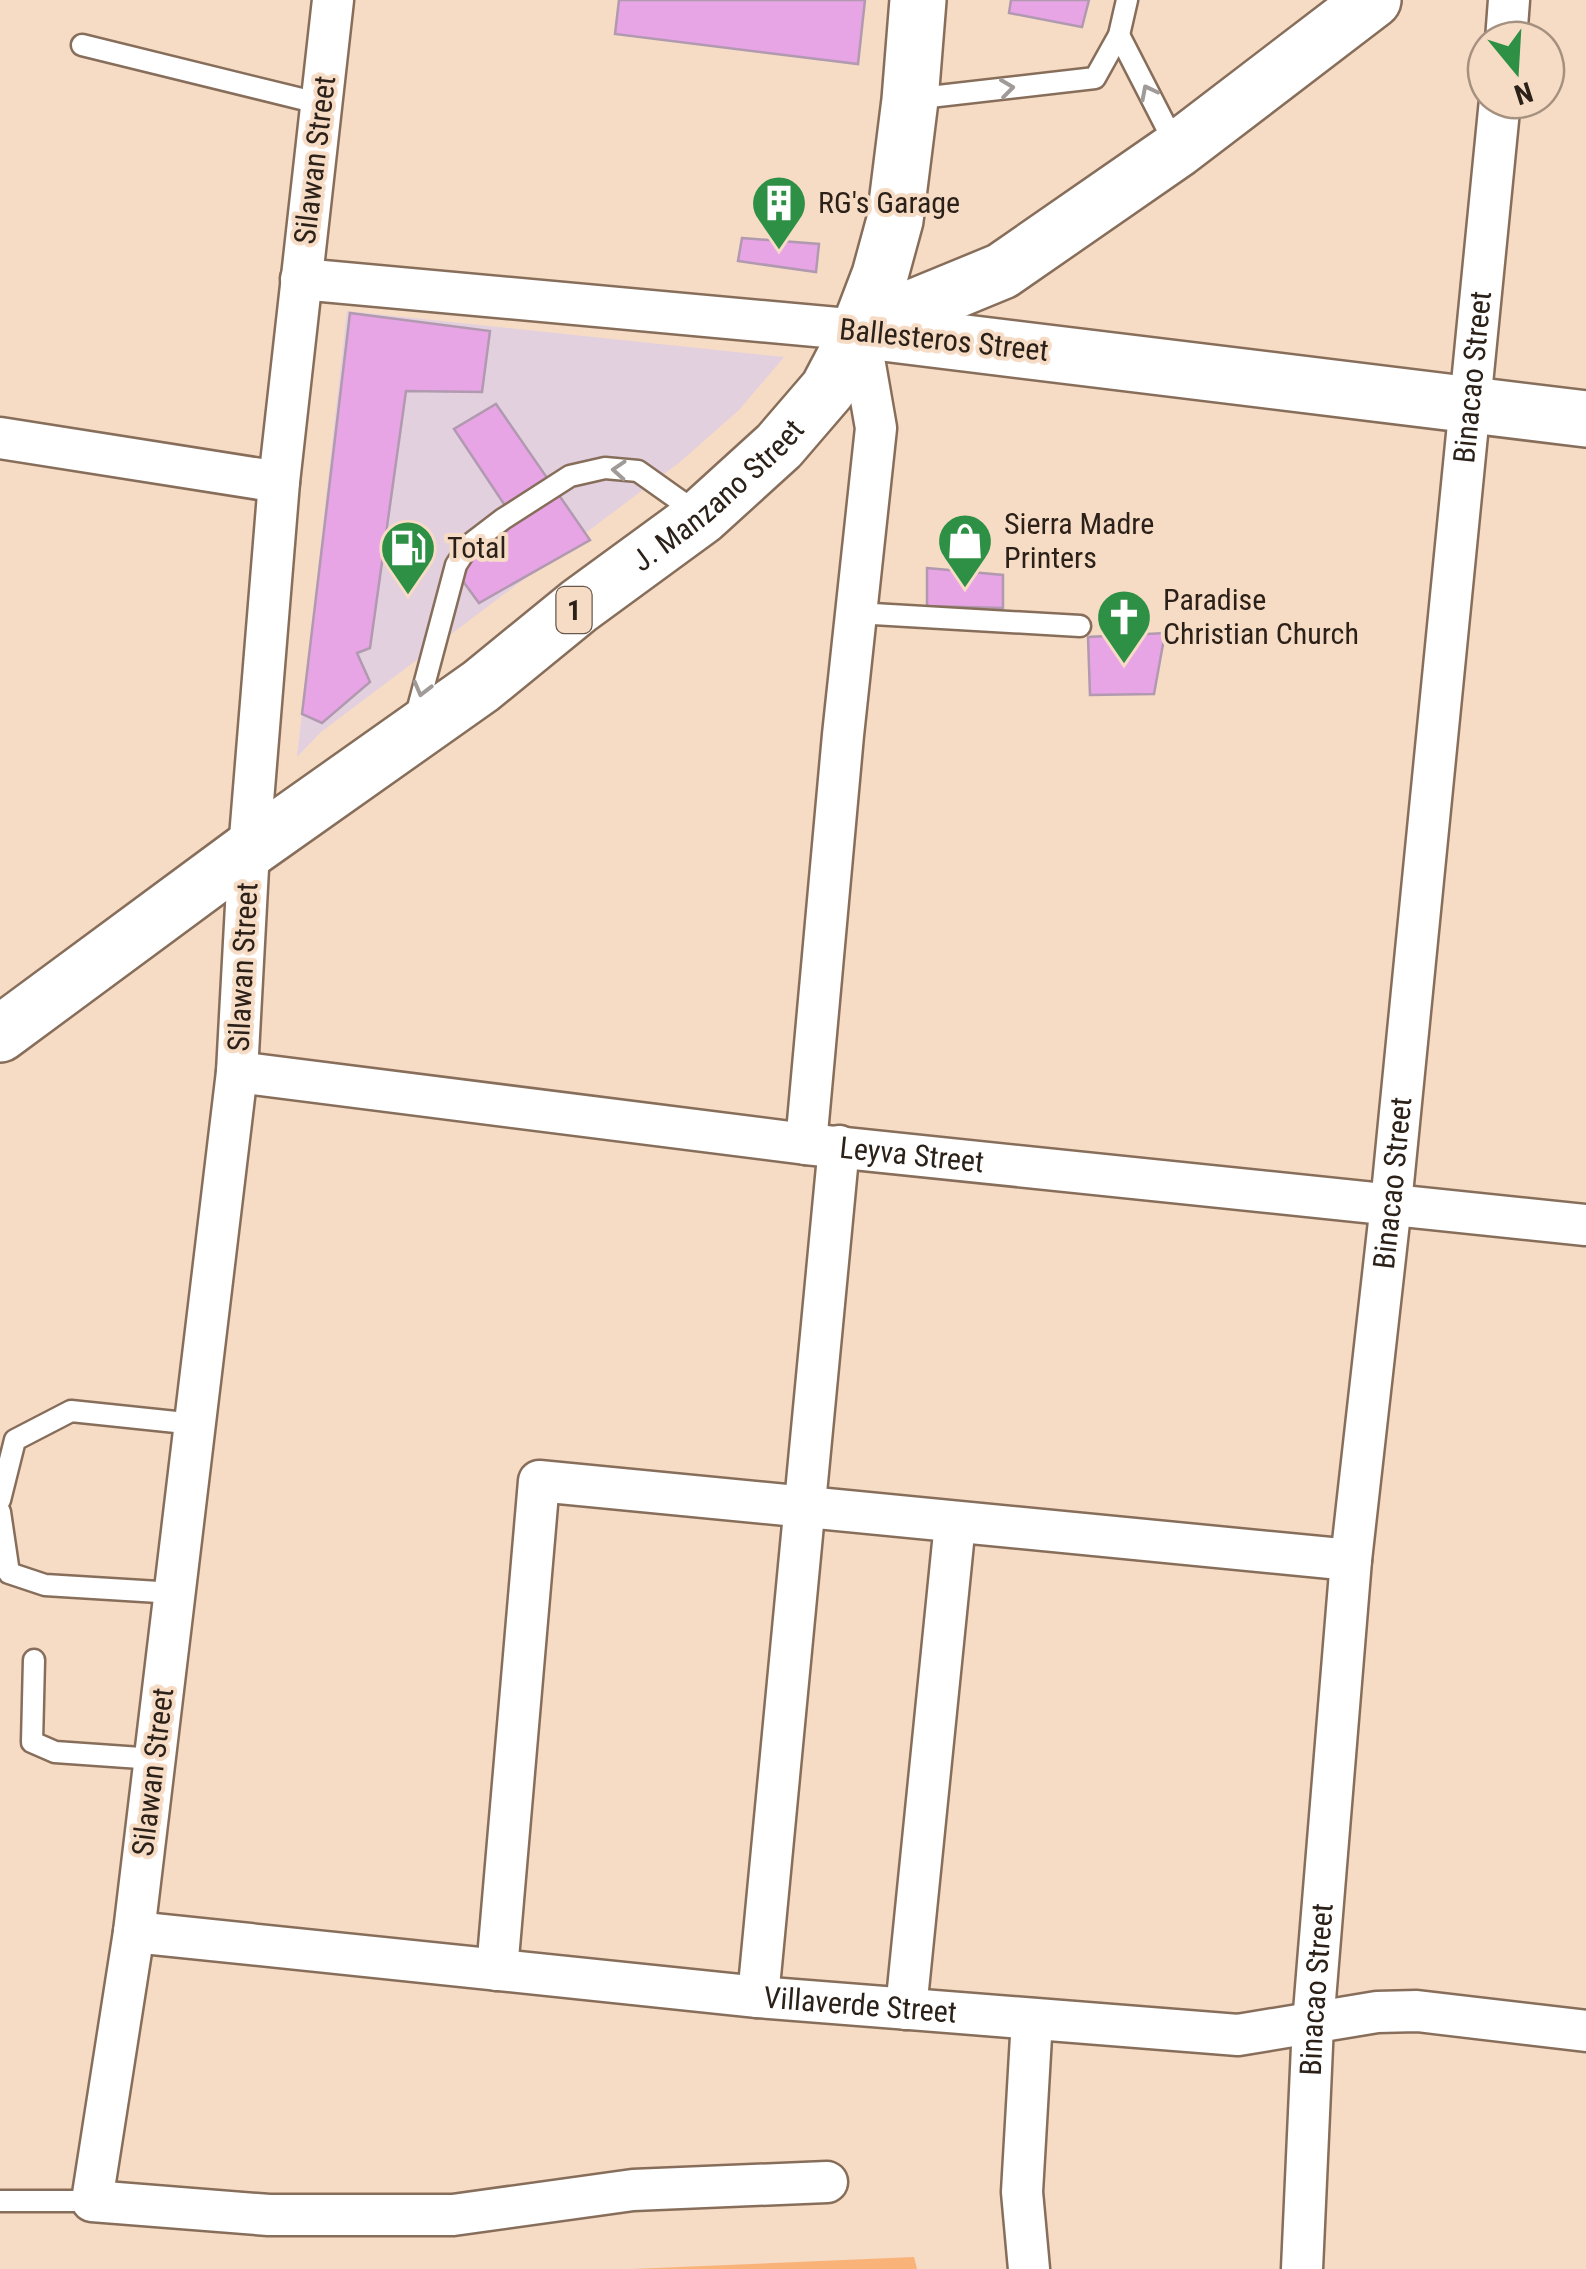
<svg xmlns="http://www.w3.org/2000/svg" width="1586" height="2269" font-family="'Roboto Condensed',sans-serif">
<rect width="100%" height="100%" fill="#f6dbc5"/>
<!-- commercial -->
<path fill="#e3d0df" d="M347 311 784 357 739 410 680 462 321 732 297 757Z"/>
<!-- green -->
<path fill="#f9b278" d="M914 2257 917 2269H632Z"/>
<!-- building -->
<g fill="#e8a5e5" stroke="#b199b0" stroke-width="2.5">
<path d="M619 0H865L858 64 615 34Z"/>
<path d="M1011 0H1089L1082 27 1009 13Z"/>
<path d="M742 238 819 244 816 272 738 261Z"/>
<path d="M350 313 490 331 482 392 406 391 370 648 357 653 370 682 322 723 302 714Z"/>
<path d="M496 404 590 540 479 603 448 561 516 522 454 429Z"/>
<path d="M927 568 1003 575V608L927 606Z"/>
<path d="M1165 633 1154 694 1090 695 1088 637Z"/>
</g>
<g fill="none" stroke-linecap="round" stroke-linejoin="round">
<!-- lane casing -->
<g stroke="#876e5b" stroke-width="25">
<g id="lane">
<path d="M1119 35 1177 148"/>
<path d="M82 45 322 104"/>
<path d="M912 99 1095 78 1119 35 1127 0"/>
<path d="M856 613 1080 626"/>
<path d="M415 719 456 565 469 545 503 519 570 476 605 468 638 471 700 515"/>
<path d="M0 1500 15 1440 71 1411 195 1424"/>
<path d="M0 1512 9 1573 45 1585 175 1593"/>
<path d="M34 1660 32 1742 55 1752 155 1759"/>
<path d="M0 2201H92"/>
</g>
</g>
<!-- street casing -->
<g stroke="#876e5b" stroke-width="45">
<g id="street">
<path d="M333 0 279 482 249 850 237 1072 134 1932 92 2201 269 2215H453L633 2190 827 2182"/>
<path d="M1506 40 1509 0"/>
<path d="M301 279 859 330 876 428 843 735 806 1144"/>
<path d="M0 438 279 482"/>
<path id="s1" d="M237 1072 806 1144 1586 1225"/>
<path id="s2" d="M134 1932 758 1997 1238 2035 1377 2012 1417 2011 1586 2031"/>
<path d="M497 1970 539 1481 1351 1560"/>
<path d="M758 1997 839 1146"/>
<path d="M906 2009 955 1523"/>
<path d="M1029 2269 1022 2192 1032 2019"/>
<path id="s3" d="M1302 2269 1313 2024 1351 1560 1391 1204 1500 100"/>
</g>
</g>
<!-- secondary casing -->
<g stroke="#876e5b" stroke-width="60">
<g id="secondary">
<path d="M861 329 1002 271 1178 149 1373 0"/>
<path d="M859 330 1586 419"/>
</g>
</g>
<!-- primary casing -->
<g stroke="#876e5b" stroke-width="60">
<g id="primary">
<path id="s4" d="M0 1034 249 850 481 686 579 606 702 516 779 446 828 389 859 330 880 275 895 220 910 100 918 0"/>
</g>
</g>
<!-- lane -->
<use href="#lane" stroke="#fff" stroke-width="20"/>
<!-- street -->
<use href="#street" stroke="#fff" stroke-width="40"/>
<!-- secondary -->
<use href="#secondary" stroke="#fff" stroke-width="55"/>
<!-- primary -->
<use href="#primary" stroke="#fff" stroke-width="55"/>
</g>
<!-- one-way arrows -->
<defs><path id="oneway-chevron" d="M-2-3.5L2.5 0L-2 3.5" fill="none" stroke-width="1.6" stroke-linecap="round" stroke-linejoin="round" transform="scale(2.5)"/></defs>
<g stroke="#a09b98">
<use href="#oneway-chevron" transform="translate(1007 88) rotate(-7)"/>
<use href="#oneway-chevron" transform="translate(1148 92) rotate(-117)"/>
<use href="#oneway-chevron" transform="translate(619 470) rotate(-176)"/>
<use href="#oneway-chevron" transform="translate(422 689) rotate(105)"/>
</g>
<!-- icons -->
<defs>
<g id="building-pin" transform="scale(2.875)"><path d="M0 17L-7.5 6A9.5 9.5 0 1 1 7.5 6Z" fill="#2e9045" stroke="#f6dbc5"/><path d="M-4-6H4V6H1V3H-1V6H-4ZM-2.5-4.3h1.7v1.8h-1.7ZM.8-4.3h1.7v1.8H.8ZM-2.5-1h1.7V.8h-1.7ZM.8-1h1.7V.8H.8Z" fill="#fff"/></g>
<g id="shop-pin" transform="scale(2.875)"><path d="M0 17L-7.5 6A9.5 9.5 0 1 1 7.5 6Z" fill="#2e9045" stroke="#f6dbc5"/><path d="M-5-2.5h2.3a2.7 3.5 0 0 1 5.4 0H5L5.5 6h-11ZM-1.5-2.5h3a1.5 2.3 0 0 0-3 0Z" fill="#fff"/></g>
<g id="fuel-pin" transform="scale(2.875)"><path d="M0 17L-7.5 6A9.5 9.5 0 1 1 7.5 6Z" fill="#2e9045" stroke="#f6dbc5"/><path d="M-5.5-6h7V0h2V4h1.3V-2.5L3-4.5l.8-.8L6-3V5H2.5V1h-1V6h-7ZM-4.2-4.7v3.2H.2V-4.7Z" fill="#fff"/></g>
<g id="church-pin" transform="scale(2.875)"><path d="M0 17L-7.5 6A9.5 9.5 0 1 1 7.5 6Z" fill="#2e9045" stroke="#f6dbc5"/><path d="M-1.2-6h2.4v3.5h3.3v2.4h-3.3V6h-2.4V-.1h-3.3v-2.4h3.3Z" fill="#fff"/></g>
</defs>
<g fill-rule="evenodd">
<use href="#building-pin" x="779" y="203"/>
<use href="#shop-pin" x="965" y="541"/>
<use href="#fuel-pin" x="408" y="548"/>
<use href="#church-pin" x="1124" y="617"/>
</g>
<g text-anchor="middle" stroke-width="8" stroke-linejoin="round" paint-order="stroke">
<!-- shield labels -->
<rect fill="#f6dbc5" stroke="#68594d" stroke-width="2.5" x="556.5" y="587" width="35" height="46" rx="8"/>
<g font-size="28" font-weight="bold" fill="#2b2119">
<text x="574" y="620">1</text>
</g>
<!-- street labels -->
<g font-size="30" fill="#2b2119" stroke="#f6dbc5">
<text transform="translate(315 160) rotate(-83)" y="10">Silawan Street</text>
<text transform="translate(944 340) rotate(6)" y="10">Ballesteros Street</text>
<text dy="10" stroke="none"><textPath href="#s3" startOffset="1900">Binacao Street</textPath></text>
<text dy="10" stroke="none"><textPath href="#s4" startOffset="898">J. Manzano Street</textPath></text>
<text transform="translate(243 967) rotate(-87)" y="10">Silawan Street</text>
<text dy="10" stroke="none"><textPath href="#s1" startOffset="680">Leyva Street</textPath></text>
<text dy="10" stroke="none"><textPath href="#s3" startOffset="1090">Binacao Street</textPath></text>
<text transform="translate(153 1772) rotate(-83)" y="10">Silawan Street</text>
<text dy="10" stroke="none"><textPath href="#s3" startOffset="280">Binacao Street</textPath></text>
<text dy="10" stroke="none"><textPath href="#s2" startOffset="730">Villaverde Street</textPath></text>
</g>
<!-- poi labels -->
<g font-size="30" fill="#2b2119" stroke="#f6dbc5" text-anchor="start">
<text x="818" y="213">RG's Garage</text>
<text x="1004" y="534">Sierra Madre<tspan x="1004" dy="34">Printers</tspan></text>
<text x="447" y="558">Total</text>
<text x="1163" y="610">Paradise<tspan x="1163" dy="34">Christian Church</tspan></text>
</g>
</g>
<!-- north arrow -->
<g transform="translate(1516 70) rotate(162)"><circle r="48" fill="#f6dbc5" stroke="#a59180" stroke-width="2.5"/>
<path d="M0-8L18 38L0 25L-18 38Z" fill="#2e9045"/>
<text y="-15" font-size="28" font-weight="bold" text-anchor="middle" fill="#2b2119">N</text>
</g>
</svg>
